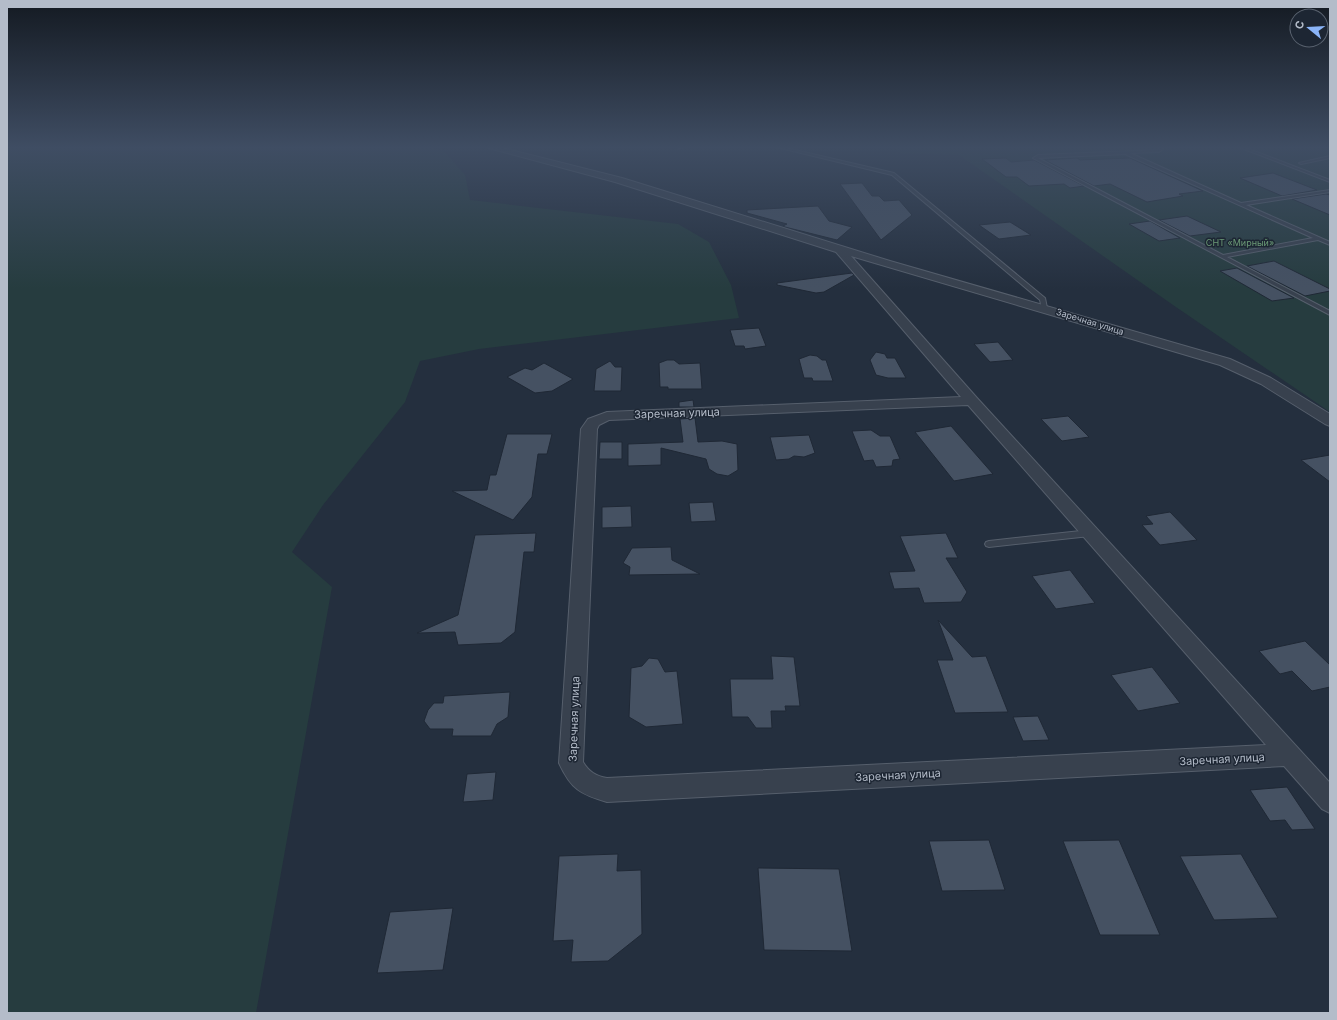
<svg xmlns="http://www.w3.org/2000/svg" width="1337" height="1020" font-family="Inter,sans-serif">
<rect width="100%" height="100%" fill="#242f3e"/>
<!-- green -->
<g fill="#263c3f">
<path d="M7 146H421L443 150 465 175 470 200 678 224 709 242 731 285 739 318 479 349 420 361 405 402 323 505 292 552 332 587 256 1013H7Z"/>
<path d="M890 146H1330V412L1173 305 959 155 902 154Z"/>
</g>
<!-- building -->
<g fill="#455162" stroke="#1f2835">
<path d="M1006 158 1011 162 1034 160 1084 186 1070 188 1064 184 1029 186 1017 177H1006L982 159Z"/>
<path d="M1077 158 1080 160 1130 158 1203 191 1179 194 1183 196 1147 202 1110 184 1094 186 1045 160Z"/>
<path d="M1273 173 1317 190 1282 196 1240 178Z"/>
<path d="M862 183 872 196H879L884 201 899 200 912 215 881 240 840 184Z"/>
<path d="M1326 194 1330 195V215L1292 199Z"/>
<path d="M818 206 829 221 852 227 837 240 785 227 783 226 787 224 747 213V210Z"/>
<path d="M1187 216 1221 232 1190 236 1159 220Z"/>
<path d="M1150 221 1180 238 1159 241 1129 224Z"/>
<path d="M1010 222 1031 235 999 239 979 225Z"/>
<path d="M1274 261 1330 289V291L1305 296 1247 266Z"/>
<path d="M1237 268 1294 298 1272 301 1220 271Z"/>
<path d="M852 273 854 275 824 292 816 293 777 285V283Z"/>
<path d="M759 328 766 346 745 349 744 346H735L730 330Z"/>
<path d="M998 342 1013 360 990 362 974 344Z"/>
<path d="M876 352 885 354 887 358H895L906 378H888L876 375 870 360Z"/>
<path d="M810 355 817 356 822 360H826L833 381H813L812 378H804L799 359Z"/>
<path d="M667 360H674L679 364 700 363 702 389H668V387H660L659 363Z"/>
<path d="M610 361 615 367H622L621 391H594L596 369Z"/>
<path d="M544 363 573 379 552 391 535 393 507 377 525 368 532 370Z"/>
<path d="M693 400 694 407H679V402Z"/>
<path d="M1068 416 1089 437 1062 441 1041 419Z"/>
<path d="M695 418 698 442 722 441 737 444 738 470 728 476 717 474 709 469 706 459 661 448V465L628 466V444L683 442 680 419Z"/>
<path d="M951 426 993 474 954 481 915 432Z"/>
<path d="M871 430 880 436H890L900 459 893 460 892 466 876 467 873 460 864 461 852 431Z"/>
<path d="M507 434H552L547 454H538L532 497 513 520 452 491 487 490 490 475H496Z"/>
<path d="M809 435 815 453 804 457 794 456 789 459 776 460 770 437Z"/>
<path d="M600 442H622V459H599Z"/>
<path d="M1330 455V482L1301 460Z"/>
<path d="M713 502 716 521 691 522 689 503Z"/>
<path d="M631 506 632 527 602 528V507Z"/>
<path d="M1170 512 1197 540 1160 545 1142 525 1153 524 1146 516Z"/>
<path d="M536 533 534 552H524L515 632 501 643 458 645 455 632 417 633 458 615 475 535Z"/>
<path d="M946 533 958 558H946L967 592 961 602 924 603 919 588 894 589 889 572 915 571 900 536Z"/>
<path d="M671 547 672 560 700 574 629 575 630 567 623 563 632 548Z"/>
<path d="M1070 570 1095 603 1056 609 1032 576Z"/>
<path d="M938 620 972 657 986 656 1008 712 955 713 937 660H953Z"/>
<path d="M1305 641 1330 665V687L1312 691 1292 671 1280 674 1259 651Z"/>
<path d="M771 656 794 657 800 706H785L786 711H771L772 728H756L748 717H732L730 679H773Z"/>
<path d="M649 658 658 659 665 672 677 671 683 724 646 727 629 717 631 668 642 666Z"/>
<path d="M1152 667 1180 703 1138 711 1111 675Z"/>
<path d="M510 692 508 717 497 724 491 736H452L453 729H430L424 721 428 710 434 703H443L444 696Z"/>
<path d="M1038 716 1049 740 1023 741 1013 717Z"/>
<path d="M496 772 493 800 463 802 467 774Z"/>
<path d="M1287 787 1315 829 1292 830 1285 820 1270 821 1250 790Z"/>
<path d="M989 840 1005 890 942 891 929 841Z"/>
<path d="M1119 840 1160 935H1100L1063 841Z"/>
<path d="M618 854 617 871 641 870 642 934 608 961 571 962 573 940 553 941 559 856Z"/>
<path d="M1241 854 1278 918 1214 920 1180 856Z"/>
<path d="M758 868 839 869 852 951 764 950Z"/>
<path d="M453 908 443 970 377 973 390 912Z"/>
</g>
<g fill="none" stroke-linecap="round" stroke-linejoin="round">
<!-- lane casing -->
<g stroke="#565f6c" stroke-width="2">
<g id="lane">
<path d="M681 146H686L678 149V147Z"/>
<path d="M772 146H778L894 173 1045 298 1047 308 1042 309 1040 300 892 175Z"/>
<path d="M1156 146H1160L1163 149 1159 152 1130 153 1241 203 1330 190V192L1246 205 1330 242V245L1318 240 1227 257 1330 311V315L1033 158 1038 155 1158 150 1159 149ZM1126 154 1127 155 1313 238 1223 255 1038 158Z"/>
<path d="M1236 146H1241L1330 180V182Z"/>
<path d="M1330 156V158L1301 164 1299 163Z"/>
<path d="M1090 530 1094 533 1090 536 989 547 986 546 985 544 986 542 989 541Z"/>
</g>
</g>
<!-- street casing -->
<g stroke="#565f6c" stroke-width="2">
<path id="street" d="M481 146H495L622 178 890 261 1230 359 1271 378 1330 414V426L1325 424 1261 384 1220 365 851 256 977 398 1330 783V813L1322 809 1284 766 607 802C580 794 571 789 559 763L581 429 588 419 607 412 961 397 836 252 615 182ZM968 405 1266 745 607 778C596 776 589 772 583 762L597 429 599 425 609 420Z"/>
</g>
<!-- lane -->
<use href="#lane" fill="#38414e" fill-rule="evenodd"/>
<!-- street -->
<use href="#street" fill="#38414e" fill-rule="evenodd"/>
</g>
<!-- sky -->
<linearGradient id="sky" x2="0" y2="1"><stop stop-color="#141a22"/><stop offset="0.51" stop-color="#3f4d63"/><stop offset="1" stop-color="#3f4d63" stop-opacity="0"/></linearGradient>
<rect width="1337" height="289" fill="url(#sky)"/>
<g text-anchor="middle" stroke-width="3" stroke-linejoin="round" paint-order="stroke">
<!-- far-park labels -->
<g font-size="9" fill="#6b9a76" stroke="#1d2633">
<text x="1240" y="246">СНТ «Мирный»</text>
</g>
<!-- far-street labels -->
<g font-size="9" fill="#b4bcc9" stroke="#1d2633">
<text transform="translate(1090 322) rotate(17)" y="3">Заречная улица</text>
</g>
<!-- street labels -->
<g font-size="11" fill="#b4bcc9" stroke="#1d2633">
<text transform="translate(677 413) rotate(-2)" y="4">Заречная улица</text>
<text transform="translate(574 719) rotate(-88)" y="4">Заречная улица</text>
<text transform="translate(1222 759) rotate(-3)" y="4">Заречная улица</text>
<text transform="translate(898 775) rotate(-3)" y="4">Заречная улица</text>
</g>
</g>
<!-- border -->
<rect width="1337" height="1020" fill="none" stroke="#b4bcc9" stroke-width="16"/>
<!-- north arrow -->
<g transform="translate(1309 28) rotate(288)"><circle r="19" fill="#1d2633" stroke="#59626f"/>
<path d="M0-3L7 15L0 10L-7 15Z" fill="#8ab4f8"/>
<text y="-6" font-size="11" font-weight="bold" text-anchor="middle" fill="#b4bcc9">С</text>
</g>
</svg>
